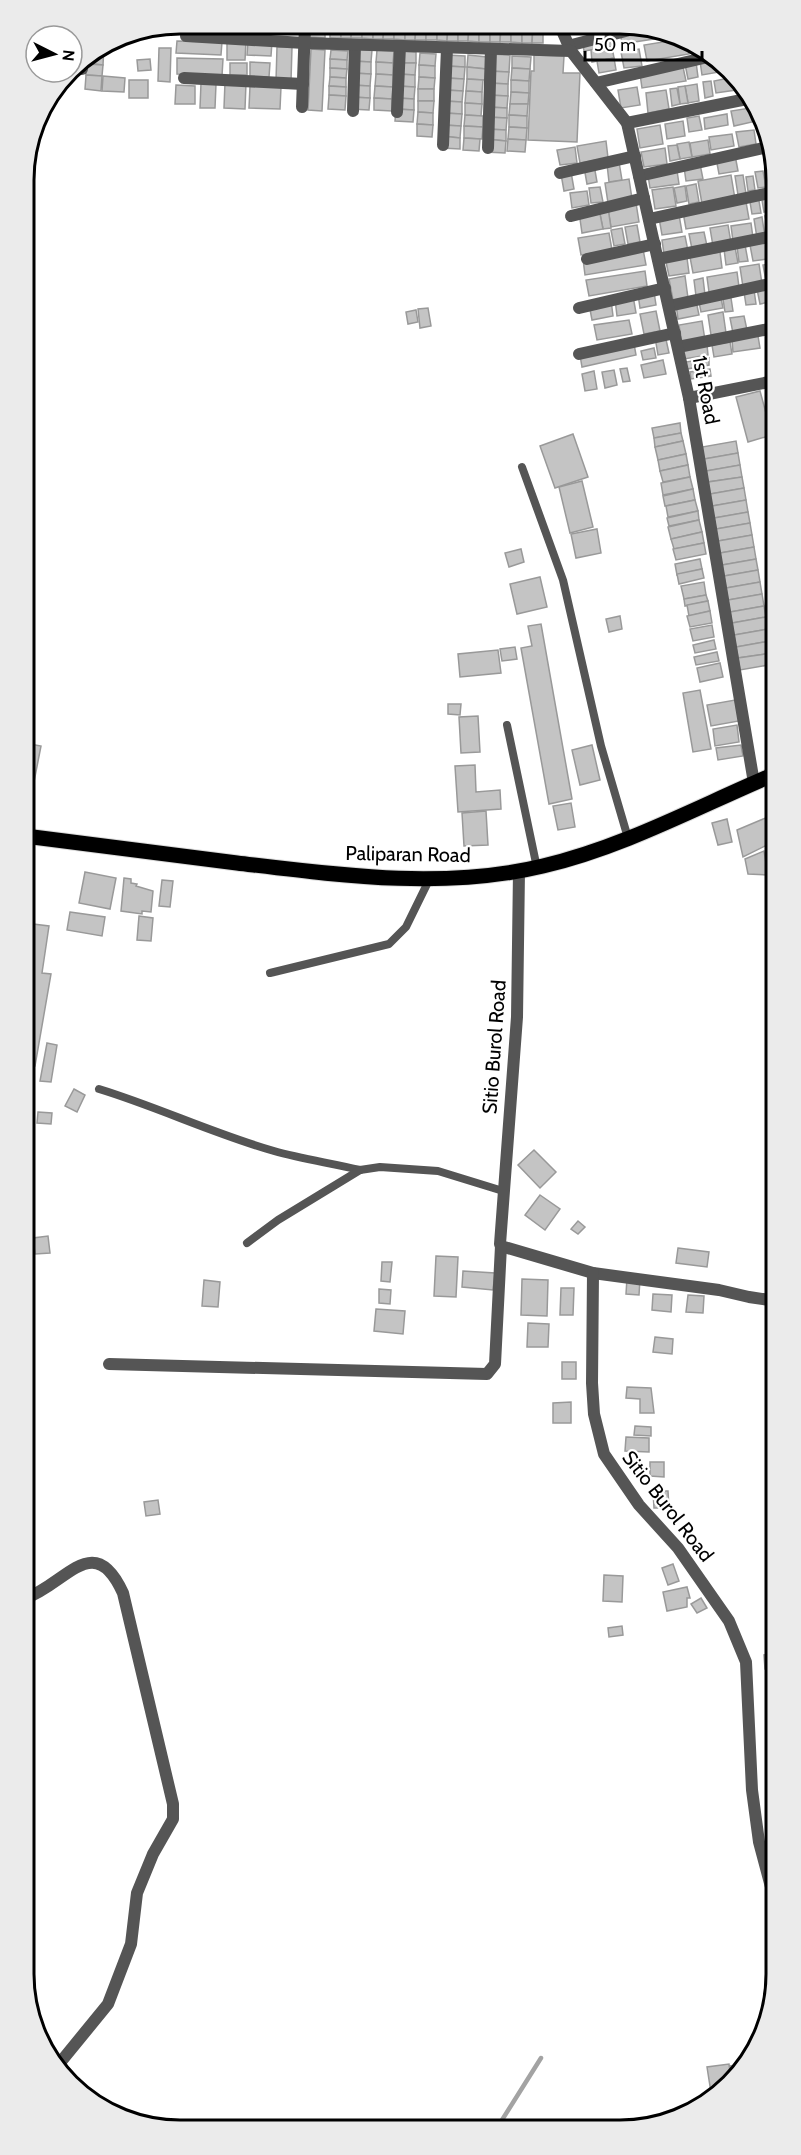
<svg xmlns="http://www.w3.org/2000/svg" width="801" height="2155" font-family="Cabin,sans-serif">
<rect width="100%" height="100%" fill="#fff"/>
<g fill="none" stroke-linecap="round" stroke-linejoin="round">
<!-- stream -->
<path stroke="#a3a3a3" stroke-width="4.5" d="M497 2128 541 2058"/>
</g>
<!-- building -->
<g fill="#c4c4c4" stroke="#999" stroke-width="1.5">
<path d="M183 24H220V33L183 32Z"/>
<path d="M227 24 266 25V36L226 35Z"/>
<path d="M276 25H295V34L276 33Z"/>
<path d="M311 25H325V38L310 37Z"/>
<rect x="330" y="25" width="11" height="13"/>
<path d="M341 25H352L351 38H341Z"/>
<path d="M352 25H362V38H351Z"/>
<path d="M362 25H373V39L362 38Z"/>
<path d="M373 25H384L383 39H373Z"/>
<path d="M384 25H394V39H383Z"/>
<path d="M394 25H405V40L394 39Z"/>
<path d="M405 25 416 26 415 40H405Z"/>
<path d="M416 26H426V40H415Z"/>
<rect x="426" y="26" width="11" height="14"/>
<path d="M437 26H448L447 41 437 40Z"/>
<path d="M448 26H458V41H447Z"/>
<path d="M458 26H469L468 41H458Z"/>
<path d="M469 26H479V42L468 41Z"/>
<rect x="479" y="26" width="11" height="16"/>
<path d="M490 26H501L500 42H490Z"/>
<path d="M501 26H511V42H500Z"/>
<path d="M511 26H522V43L511 42Z"/>
<path d="M522 26H533L532 43H522Z"/>
<path d="M533 26 543 27V43H532Z"/>
<path d="M573 27H590L591 31 574 34Z"/>
<path d="M642 27H651L659 31 660 38 622 44 620 31Z"/>
<path d="M610 33 612 47 584 51 582 38Z"/>
<path d="M227 40 246 41 245 60H227Z"/>
<path d="M675 40 687 47 689 54 647 61 644 45Z"/>
<path d="M177 41 222 42 221 55 176 53Z"/>
<path d="M248 41 272 42 271 56 247 55Z"/>
<path d="M104 46 103 65 87 63 88 57Z"/>
<path d="M277 47H292L291 82 276 81Z"/>
<path d="M612 47 614 58 592 62 591 50Z"/>
<path d="M159 48H171L170 82 158 81Z"/>
<path d="M311 49 325 50 322 111 308 110Z"/>
<path d="M353 49 372 50 371 62 352 61Z"/>
<path d="M639 49 642 66 624 68 621 52Z"/>
<path d="M331 50 348 51 347 60 330 59Z"/>
<path d="M377 50 394 51 393 63 376 62Z"/>
<path d="M399 51 416 52V63H398Z"/>
<path d="M420 53 436 54 435 66 419 65Z"/>
<path d="M490 54 510 55 509 72 488 71Z"/>
<path d="M447 55 465 56V67L446 66Z"/>
<path d="M468 55 487 57 486 69 467 67Z"/>
<path d="M534 55 564 56 563 73H580L577 142 528 140 531 71H534Z"/>
<path d="M512 56 531 57 530 69 512 68Z"/>
<path d="M177 58 223 59 222 76 177 74Z"/>
<path d="M614 58 616 70 599 73 597 61Z"/>
<path d="M150 59 151 70 138 71 137 60Z"/>
<path d="M330 59 347 60V69L330 68Z"/>
<path d="M710 59 731 70 702 75 700 61Z"/>
<path d="M352 61 371 62V74L352 73Z"/>
<path d="M250 62 270 63 269 77 250 76Z"/>
<path d="M376 62 393 63V75L376 74Z"/>
<path d="M696 62 698 77 688 79 685 64Z"/>
<rect x="230" y="63" width="17" height="12"/>
<path d="M398 63H416L415 75 398 74Z"/>
<path d="M87 64 103 65 102 76 86 75Z"/>
<path d="M419 65 435 66V78L419 77Z"/>
<path d="M446 66 465 67 464 79 446 78Z"/>
<path d="M467 67 486 69 485 80 467 79Z"/>
<path d="M683 67 686 81 642 88 640 74Z"/>
<path d="M330 68 347 69 346 78 330 77Z"/>
<path d="M512 68 530 69 529 81 511 80Z"/>
<path d="M488 71 509 72 508 84 488 83Z"/>
<path d="M352 73 371 74 370 86 351 85Z"/>
<path d="M376 74 393 75V87L375 86Z"/>
<path d="M398 74 415 75V87L397 86Z"/>
<path d="M86 75 102 76 101 91 85 89Z"/>
<path d="M103 76 125 78 124 92 102 91Z"/>
<path d="M330 77 346 78V87L329 86Z"/>
<path d="M419 77 435 78 434 89H418Z"/>
<path d="M734 77 736 90 716 93 714 81Z"/>
<path d="M446 78 464 79 463 91 445 90Z"/>
<path d="M467 79 483 80 482 92 466 91Z"/>
<rect x="129" y="80" width="19" height="18"/>
<path d="M511 80 529 81V93L511 92Z"/>
<path d="M711 81 713 96 705 98 703 82Z"/>
<path d="M225 82 246 83 245 109 224 108Z"/>
<path d="M201 83 216 84 215 108H200Z"/>
<path d="M488 83 508 84V96L487 95Z"/>
<path d="M697 84 699 101 688 103 685 86Z"/>
<path d="M176 85 195 86V104H175Z"/>
<path d="M351 85 370 86V98L351 97Z"/>
<path d="M250 86 281 87 280 109 249 108Z"/>
<path d="M329 86 346 87V96L329 95Z"/>
<path d="M375 86 393 87 392 99 374 98Z"/>
<path d="M397 86 415 87 414 99 397 98Z"/>
<path d="M685 86 688 103 680 104 678 87Z"/>
<path d="M637 87 640 105 621 108 618 90Z"/>
<path d="M677 88 680 104 672 106 670 89Z"/>
<rect x="418" y="89" width="16" height="12"/>
<path d="M445 90 463 91 462 102 444 101Z"/>
<path d="M666 90 669 109 648 113 646 93Z"/>
<path d="M466 91 482 92V104L465 103Z"/>
<path d="M511 92 529 93 528 104H510Z"/>
<path d="M329 95 346 96 345 110 328 109Z"/>
<path d="M487 95 508 96 507 108 487 107Z"/>
<path d="M351 97 370 98 369 110 350 109Z"/>
<path d="M374 98 392 99V111L374 110Z"/>
<path d="M397 98 414 99V110L396 109Z"/>
<path d="M418 101H434L433 113 418 112Z"/>
<path d="M444 101 462 102V114L444 113Z"/>
<path d="M465 103 482 104 481 116 465 115Z"/>
<path d="M510 104H528L527 116 509 115Z"/>
<path d="M487 107 507 108V118L486 117Z"/>
<path d="M750 108 752 122 734 126 731 111Z"/>
<path d="M396 109 414 110 413 122 395 121Z"/>
<path d="M418 112 433 113V125L417 124Z"/>
<path d="M444 113 462 114 461 126 443 125Z"/>
<path d="M727 114 728 125 705 129 704 118Z"/>
<path d="M465 115 483 116V127L464 126Z"/>
<path d="M509 115 527 116V128L509 127Z"/>
<path d="M699 116 702 130 689 132 687 118Z"/>
<path d="M486 117 507 118 506 130 486 129Z"/>
<path d="M683 121 685 136 667 139 665 124Z"/>
<path d="M417 124 433 125 432 137 417 136Z"/>
<path d="M443 125 461 126 460 138 442 136Z"/>
<path d="M660 125 663 144 640 148 637 129Z"/>
<path d="M464 126 483 127 482 139 464 138Z"/>
<path d="M509 127 527 128 526 140 508 139Z"/>
<path d="M486 129 506 130V141L486 139Z"/>
<path d="M754 130 756 144 739 147 736 132Z"/>
<path d="M732 134 734 146 711 150 709 137Z"/>
<path d="M442 136 460 138V149L441 148Z"/>
<path d="M464 138 480 139 479 151 463 150Z"/>
<path d="M486 139 506 141 505 153 485 152Z"/>
<path d="M508 139 526 140 525 152 507 151Z"/>
<path d="M708 140 710 154 692 157 690 143Z"/>
<path d="M606 141 608 158 580 163 577 146Z"/>
<path d="M689 142 692 157 680 159 677 144Z"/>
<path d="M677 145 680 159 670 161 668 146Z"/>
<path d="M763 146 774 150V163L766 165Z"/>
<path d="M575 147 577 163 560 165 557 150Z"/>
<path d="M665 148 667 164 644 167 641 152Z"/>
<path d="M735 155 738 171 719 174 716 158Z"/>
<path d="M619 162 622 180 609 182 607 164Z"/>
<path d="M676 164 679 184 650 188 647 169Z"/>
<path d="M700 164 703 179 686 181 684 167Z"/>
<path d="M594 165 597 182 587 184 584 167Z"/>
<path d="M763 171 766 187 758 188 755 172Z"/>
<path d="M571 172 574 189 564 191 561 174Z"/>
<path d="M731 175 735 199 702 204 698 181Z"/>
<path d="M743 175 746 194 738 195 735 176Z"/>
<path d="M753 176 755 190 748 191 746 177Z"/>
<path d="M629 179 632 199 608 203 605 183Z"/>
<path d="M696 184 699 202 689 204 686 186Z"/>
<path d="M685 186 687 201 677 203 674 188Z"/>
<path d="M600 187 603 202 591 203 589 188Z"/>
<path d="M673 187 676 206 655 209 652 190Z"/>
<path d="M587 191 589 205 572 208 570 193Z"/>
<path d="M769 193 772 210 764 212 761 194Z"/>
<path d="M758 195 761 213 752 214 749 196Z"/>
<path d="M746 202 749 219 686 229 683 212Z"/>
<path d="M636 203 639 222 611 227 608 208Z"/>
<path d="M608 208 611 228 603 229 599 209Z"/>
<path d="M599 209 603 229 582 233 579 212Z"/>
<path d="M679 215 682 232 662 235 659 218Z"/>
<path d="M773 215 774 233 769 234 765 216Z"/>
<path d="M762 217 765 237 757 238 754 219Z"/>
<path d="M751 223 753 238 733 241 731 226Z"/>
<path d="M637 225 640 242 628 244 625 227Z"/>
<path d="M728 225 731 243 713 246 710 228Z"/>
<path d="M622 228 625 244 614 246 611 230Z"/>
<path d="M704 232 707 246 692 249 689 234Z"/>
<path d="M609 233 612 250 581 255 578 238Z"/>
<path d="M685 236 688 251 664 254 662 240Z"/>
<path d="M774 241V258L753 261 750 245Z"/>
<path d="M745 245 748 261 739 262 737 246Z"/>
<path d="M735 247 738 263 726 265 724 249Z"/>
<path d="M643 249 646 265 585 275 583 259Z"/>
<path d="M720 252 722 268 693 273 690 257Z"/>
<path d="M687 258 689 273 669 276 666 262Z"/>
<path d="M774 263V280L766 281 763 265Z"/>
<path d="M759 264 762 284 743 287 740 267Z"/>
<path d="M645 271 647 286 589 296 586 280Z"/>
<path d="M737 272 739 287 709 292 707 277Z"/>
<path d="M685 276 688 298 673 300 669 279Z"/>
<path d="M703 278 705 295 696 296 694 280Z"/>
<path d="M774 286V301L760 304 757 289Z"/>
<path d="M754 290 756 304 746 305 744 292Z"/>
<path d="M654 292 656 305 640 308 638 294Z"/>
<path d="M633 296 636 313 617 316 615 299Z"/>
<path d="M721 298 723 308 701 312 699 302Z"/>
<path d="M731 298 733 311 725 312 723 299Z"/>
<path d="M611 300 613 316 592 320 589 304Z"/>
<path d="M696 301 699 315 678 319 676 304Z"/>
<path d="M428 308 431 326 420 328 418 309Z"/>
<path d="M416 310 418 322 408 324 406 312Z"/>
<path d="M656 311 660 331 644 334 640 314Z"/>
<path d="M723 312 726 333 711 335 708 315Z"/>
<path d="M744 316 747 330 733 333 730 318Z"/>
<path d="M629 320 632 334 597 340 594 325Z"/>
<path d="M702 321 705 340 682 343 679 325Z"/>
<path d="M665 335 669 353 658 355 655 337Z"/>
<path d="M758 336 760 348 733 352 732 340Z"/>
<path d="M730 342 732 354 714 357 712 345Z"/>
<path d="M634 344 636 355 582 367 580 355Z"/>
<path d="M707 345 708 355 684 359 682 350Z"/>
<path d="M654 348 656 358 643 360 641 351Z"/>
<path d="M709 358V365L687 369 686 362Z"/>
<path d="M663 360 666 374 644 378 641 365Z"/>
<path d="M627 368 630 381 623 382 620 369Z"/>
<path d="M710 369 711 376 691 379 690 372Z"/>
<path d="M614 370 617 385 605 388 602 372Z"/>
<path d="M594 371 597 389 585 391 582 374Z"/>
<path d="M760 391 772 435 748 442 736 397Z"/>
<path d="M680 423 681 433 654 438 652 428Z"/>
<path d="M681 433 683 441 655 447 654 438Z"/>
<path d="M573 434 588 477 555 488 540 446Z"/>
<path d="M683 441 686 454 658 460 655 447Z"/>
<path d="M736 441 738 453 704 459 702 447Z"/>
<path d="M738 453 740 465 706 471 704 459Z"/>
<path d="M686 454 688 465 660 471 658 460Z"/>
<path d="M688 465 690 477 663 482 660 471Z"/>
<path d="M740 465 742 477 708 482 706 471Z"/>
<path d="M690 477 693 489 663 495 661 483Z"/>
<path d="M742 477 744 488 710 494 708 482Z"/>
<path d="M582 481 593 527 570 533 559 487Z"/>
<path d="M744 488 746 500 712 506 710 494Z"/>
<path d="M693 489 695 500 665 506 663 496Z"/>
<path d="M695 500 698 511 668 517 666 506Z"/>
<path d="M746 500 748 512 714 518 712 506Z"/>
<path d="M698 511 699 520 669 526 667 518Z"/>
<path d="M748 512 750 523 716 529 714 518Z"/>
<path d="M699 520 702 532 671 539 668 527Z"/>
<path d="M750 523 752 535 718 541 716 529Z"/>
<path d="M597 529 601 553 576 558 571 534Z"/>
<path d="M702 532 704 543 674 549 671 539Z"/>
<path d="M752 535 754 547 720 553 718 541Z"/>
<path d="M704 543 706 554 676 560 673 549Z"/>
<path d="M754 547 756 559 722 565 720 553Z"/>
<path d="M521 549 524 562 509 567 505 553Z"/>
<path d="M700 559 702 569 677 575 675 564Z"/>
<path d="M756 559 758 570 724 576 722 565Z"/>
<path d="M702 569 704 578 679 584 677 574Z"/>
<path d="M758 570 760 582 726 588 724 576Z"/>
<path d="M540 577 547 607 517 614 510 584Z"/>
<path d="M704 582 706 595 684 599 681 586Z"/>
<path d="M760 582 762 594 728 600 726 588Z"/>
<path d="M762 594 764 606 730 612 728 600Z"/>
<path d="M706 595 708 601 685 606 684 599Z"/>
<path d="M708 601 710 611 689 616 687 605Z"/>
<path d="M764 606 766 617 732 623 730 612Z"/>
<path d="M710 611 712 623 690 627 687 616Z"/>
<path d="M620 616 622 629 609 632 606 619Z"/>
<path d="M766 617 768 629 734 635 732 623Z"/>
<path d="M541 624 572 799 549 804 521 648 532 646 528 626Z"/>
<path d="M712 625 714 637 693 641 690 629Z"/>
<path d="M768 629 770 641 736 647 734 635Z"/>
<path d="M714 640 716 649 695 653 693 645Z"/>
<path d="M770 641 772 653 738 658 736 647Z"/>
<path d="M515 647 517 659 502 661 500 649Z"/>
<path d="M498 650 501 673 460 677 458 654Z"/>
<path d="M717 652 719 661 696 665 694 657Z"/>
<path d="M772 653 774 664 740 670 738 658Z"/>
<path d="M720 663 723 677 700 682 697 668Z"/>
<path d="M775 678V723L769 679Z"/>
<path d="M700 690 711 749 693 752 683 693Z"/>
<path d="M735 700 739 721 711 726 707 705Z"/>
<path d="M448 704H461L460 715 448 714Z"/>
<path d="M478 716 480 752 461 753 459 717Z"/>
<path d="M737 725 739 742 715 746 713 729Z"/>
<path d="M30 744 41 746 32 792 25 791V771Z"/>
<path d="M592 745 600 780 580 785 572 750Z"/>
<path d="M741 745 743 756 718 760 716 748Z"/>
<path d="M475 765 476 792 500 790 501 809 458 812 455 766Z"/>
<path d="M571 803 575 827 558 830 553 806Z"/>
<path d="M486 811 488 845 464 846 462 813Z"/>
<path d="M775 814V841L743 857 737 830Z"/>
<path d="M727 819 732 842 718 845 712 823Z"/>
<path d="M775 845V894H772L766 849Z"/>
<path d="M764 851 768 875 748 874 745 859Z"/>
<path d="M85 872 116 878 110 909 79 903Z"/>
<path d="M124 878 131 879V883L137 884 136 886 153 891 151 912 142 911V914L121 911Z"/>
<path d="M162 880 173 881 170 907 159 906Z"/>
<path d="M70 912 105 917 102 936 67 930Z"/>
<path d="M139 916 153 918 151 941 137 940Z"/>
<path d="M25 923 49 926 42 973 51 974 35 1066 26 1065Z"/>
<path d="M47 1043 57 1045 51 1082 40 1081Z"/>
<path d="M74 1089 85 1095 77 1112 65 1106Z"/>
<path d="M38 1112 52 1113 51 1124 37 1123Z"/>
<path d="M534 1150 556 1172 540 1188 518 1165Z"/>
<path d="M540 1195 560 1209 545 1230 525 1215Z"/>
<path d="M578 1221 585 1227 578 1234 571 1229Z"/>
<path d="M48 1236 50 1253 35 1254 33 1238Z"/>
<path d="M678 1248 709 1252 707 1267 676 1263Z"/>
<path d="M436 1256 458 1257 456 1297 434 1296Z"/>
<path d="M382 1262H392L390 1282 381 1281Z"/>
<path d="M463 1271 495 1273 493 1290 462 1287Z"/>
<path d="M627 1278 640 1279 639 1295 626 1294Z"/>
<path d="M522 1279 548 1280 547 1316 521 1315Z"/>
<path d="M204 1280 220 1282 218 1307 202 1306Z"/>
<path d="M561 1288H574L573 1315H560Z"/>
<path d="M379 1289 391 1290 390 1304 379 1303Z"/>
<path d="M653 1294 672 1295 671 1312 652 1310Z"/>
<path d="M688 1295 704 1296 703 1313 686 1312Z"/>
<path d="M376 1309 405 1311 403 1334 374 1331Z"/>
<path d="M528 1323 549 1324 548 1347H527Z"/>
<path d="M655 1337 673 1339 672 1354 653 1352Z"/>
<rect x="562" y="1362" width="14" height="17"/>
<path d="M627 1387 651 1388 654 1413H640V1399L626 1398Z"/>
<path d="M571 1402V1423H553V1403Z"/>
<path d="M635 1426 651 1427V1436L634 1435Z"/>
<path d="M626 1437 649 1438V1452L625 1451Z"/>
<path d="M650 1462H664V1477L650 1476Z"/>
<path d="M653 1491H668L669 1508H654Z"/>
<path d="M158 1500 160 1514 146 1516 144 1502Z"/>
<path d="M673 1564 679 1581 668 1585 662 1568Z"/>
<path d="M604 1575 623 1576 622 1602 603 1601Z"/>
<path d="M687 1587 690 1598H687V1607L667 1611 663 1592Z"/>
<path d="M701 1598 707 1608 697 1613 691 1604Z"/>
<path d="M622 1626 623 1635 609 1637 608 1628Z"/>
<path d="M776 1653V1668L765 1669 764 1655Z"/>
<path d="M776 1976 775 1993 771 1994 767 1979Z"/>
<path d="M729 2064 731 2083 712 2099 707 2067Z"/>
<path d="M737 2065 738 2077 731 2080 730 2066Z"/>
</g>
<g fill="none" stroke-linecap="round" stroke-linejoin="round">
<!-- primary casing -->
<g stroke="#dbdbdb" stroke-width="17">
<path id="primary" d="M25 836C96 845 166 854 237 863 337 875 443 890 543 866 624 847 699 806 775 774"/>
</g>
<!-- service -->
<g stroke="#555" stroke-width="8">
<path d="M522 467 563 580 601 746 628 838"/>
<path d="M507 725 537 868"/>
<path d="M270 973 389 944 406 927 430 878"/>
<path d="M99 1089C158 1107 214 1134 274 1151 302 1159 331 1163 360 1170"/>
<path d="M247 1243 278 1220 360 1170 380 1167 438 1171 503 1191"/>
</g>
<!-- pedestrian -->
<g stroke="#555" stroke-width="12">
<path d="M186 36 304 43"/>
<path d="M568 46 641 27"/>
<path d="M184 78 303 84"/>
<path d="M596 83 708 57"/>
<path d="M353 111 355 45"/>
<path d="M397 112 400 46"/>
<path d="M443 145 447 48"/>
<path d="M488 148 491 49"/>
<path d="M560 173 635 156"/>
<path d="M639 176 772 146"/>
<path d="M571 216 644 198"/>
<path d="M649 219 774 192"/>
<path d="M587 259 655 244"/>
<path d="M658 259 774 236"/>
<path d="M669 306 774 283"/>
<path d="M579 308 665 288"/>
<path d="M678 347 774 328"/>
<path d="M579 354 675 333"/>
</g>
<!-- minor -->
<g stroke="#555" stroke-width="12">
<path d="M560 26 571 51 627 123 689 398 754 783"/>
<path d="M304 43 571 51"/>
<path d="M82 69V60"/>
<path d="M302 107 305 25"/>
<path d="M627 123 747 99"/>
<path d="M689 398 774 381"/>
<path d="M519 871 517 1017 500 1244 501 1246 593 1273 719 1290 749 1297 776 1301"/>
<path d="M593 1273 592 1383 594 1414 604 1454 639 1505 678 1548 729 1621 746 1662 752 1790 759 1842 771 1887 777 1897"/>
<path d="M109 1364 487 1374 495 1364 501 1246"/>
<path d="M26 1598C66 1584 94 1529 123 1593L173 1804V1819L153 1854 137 1893 131 1944 108 2004 59 2064"/>
</g>
<!-- primary -->
<use href="#primary" stroke="#000" stroke-width="15"/>
</g>
<g text-anchor="middle" stroke-width="4.5" stroke-linejoin="round" paint-order="stroke">
<!-- street labels -->
<g font-size="20" fill="#000" stroke="#fff">
<text transform="translate(706 390) rotate(79)" y="7">1st Road</text>
<text transform="translate(408 854) rotate(1)" y="7">Paliparan Road</text>
<text transform="translate(494 1047) rotate(-86)" y="7">Sitio Burol Road</text>
<text transform="translate(668 1506) rotate(52)" y="7">Sitio Burol Road</text>
</g>
</g>
<!-- crop -->
<path d="M0 0H801V2155H0ZM180 34H620A146 146 0 0 1 766 180V1974A146 146 0 0 1 620 2120H180A146 146 0 0 1 34 1974V180A146 146 0 0 1 180 34Z" fill="#ebebeb" fill-rule="evenodd"/>
<path fill="none" stroke="#000" stroke-width="3" d="M180 34H620A146 146 0 0 1 766 180V1974A146 146 0 0 1 620 2120H180A146 146 0 0 1 34 1974V180A146 146 0 0 1 180 34Z"/>
<!-- north arrow -->
<g transform="translate(54 54) rotate(96)"><circle r="28" fill="#ffffff" stroke="#999999" stroke-width="1.5"/>
<path d="M0-4.5L10 22L0 15L-10 22Z" fill="#000000"/>
<text y="-9" font-size="16" font-weight="bold" text-anchor="middle" fill="#000000">N</text>
</g>
<!-- scale -->
<path d="M585 51v9h117v-9" fill="none" stroke="#000000" stroke-width="3"/>
<text x="594" y="51" font-size="18" fill="#000000" stroke="#ffffff" stroke-width="4.5" paint-order="stroke">50 m</text>
</svg>
